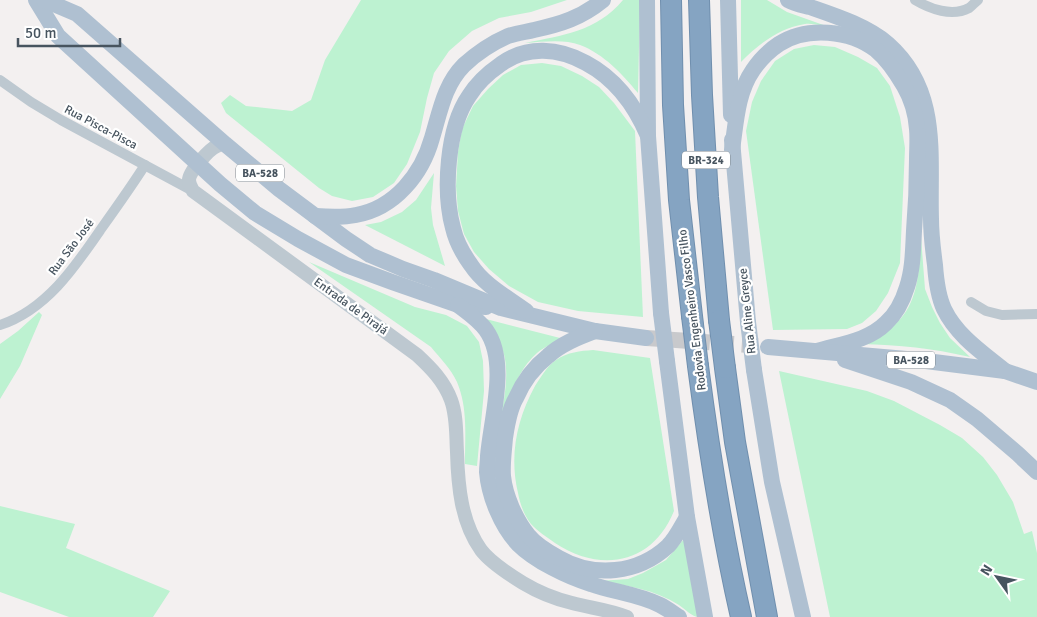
<svg xmlns="http://www.w3.org/2000/svg" width="1037" height="617" font-family="Signika,sans-serif">
<rect width="100%" height="100%" fill="#f3f0f0"/>
<!-- green -->
<g fill="#bdf2d1">
<path d="M361 0H567L531 12 499 18 472 31 449 51 434 73 427 98 420 132 407 164 394 183 373 197 352 201 332 196 319 188 226 113 221 103 230 95 246 106 292 111 311 100 325 60Z"/>
<path d="M623 0H640L638 93C622 74 604 54 580 45 564 39 543 42 525 43 563 35 596 32 623 0Z"/>
<path d="M741 0H767L787 12 829 27C822 26 813 23 805 24 779 28 759 44 741 62Z"/>
<path d="M814 45 835 47 858 57 877 68 890 86 900 117 905 148 900 263 888 293 876 311 862 323 847 329 773 330 746 131 752 102 761 81 775 61 794 49Z"/>
<path d="M542 63 561 66 582 76 599 87 614 103 635 131 643 317 578 311 538 302 509 286 489 269 474 252 464 234 458 211 456 186 458 152 462 129 473 106 488 89 503 75 521 65Z"/>
<path d="M434 173 431 208 433 225 445 266 365 225 381 222 402 212 416 200Z"/>
<path d="M921 237 925 289 932 307 940 323 950 338 970 357C931 348 900 345 861 344 871 339 883 334 892 327 920 305 919 268 921 237Z"/>
<path d="M309 262 415 307 446 315 467 326 479 342 483 361 484 391 477 466 465 464C465 437 468 408 457 382 451 369 440 358 431 347Z"/>
<path d="M39 312 42 315 20 366 0 399V344L18 331Z"/>
<path d="M482 318 564 339C555 343 545 346 537 353 517 370 510 399 500 422 504 400 510 373 503 351 500 341 489 328 482 318Z"/>
<path d="M593 350 650 358 674 511C652 565 600 573 555 543 547 537 537 531 531 524 524 515 520 504 518 493 509 455 517 419 535 386 541 377 547 366 556 360 568 352 580 351 593 350Z"/>
<path d="M779 371 867 391 894 401 940 425 962 438 983 457 997 475 1013 502 1024 534 1032 531 1037 553V617H830Z"/>
<path d="M0 506 75 524 66 548 170 591 153 617H69L0 592Z"/>
<path d="M684 539 699 617C692 617 685 609 679 605 655 590 627 585 599 581L628 579 643 573 666 560Z"/>
</g>
<g fill="none" stroke-linecap="round" stroke-linejoin="round">
<!-- primary-tunnel -->
<path stroke="#c8c9cc" stroke-width="16" stroke-dasharray="16 8" stroke-linecap="butt" d="M646 338 763 346"/>
<!-- motorway casing -->
<g stroke="#708fae" stroke-width="22">
<g id="motorway">
<path d="M671 0 673 105 679 200 692 316"/>
<path d="M699 0 702 95 708 197 719 320"/>
<path d="M698 366C709 450 722 534 741 617"/>
<path d="M725 368 735 442 767 617"/>
</g>
</g>
<!-- minor -->
<g stroke="#bdc8d0" stroke-width="10">
<path d="M915 0C930 9 952 17 969 8 972 6 975 2 978 0"/>
<path d="M0 80 31 102 61 120 193 191"/>
<path d="M971 302 986 311 1002 315 1037 314"/>
<path d="M0 325C46 310 75 267 101 229 116 208 131 187 145 165"/>
</g>
<!-- tertiary -->
<path stroke="#bdc8d0" stroke-width="14" d="M225 144C221 144 220 144 217 146 209 149 189 172 189 180 189 184 191 187 193 191L417 355C431 368 444 381 451 400 457 416 456 435 457 452 458 486 461 522 481 550 490 562 510 575 523 583 538 592 555 599 572 603 591 608 610 610 627 617"/>
<!-- primary -->
<g stroke="#afc0d1" stroke-width="16">
<path d="M36 0 58 36 220 184 255 213 298 239 346 265 392 282 458 305 486 307"/>
<path d="M44 0 77 14 225 144 279 189 346 239 370 255 403 269 434 280 501 308 595 331 646 338"/>
<path d="M647 0 648 136 661 313"/>
<path d="M728 0 731 115"/>
<path d="M788 0C795 4 802 5 810 7 836 16 867 26 888 44 941 91 929 156 931 219 931 234 933 250 935 265 936 279 938 296 944 309 957 336 983 353 1005 371"/>
<path d="M732 140 748 322"/>
<path d="M732 150C736 123 737 93 753 70 759 61 770 50 779 44 807 26 850 30 876 50 887 59 897 74 904 86 911 98 916 115 917 129 918 139 917 149 917 159 917 183 916 207 914 231 913 250 913 269 907 287 903 300 896 314 886 323 868 341 841 344 817 351"/>
<path d="M315 216C329 217 342 218 356 215 395 208 422 174 432 138 440 112 444 85 464 65 477 53 492 43 508 36 517 33 526 32 534 30 561 24 581 18 603 0"/>
<path d="M458 305C467 312 479 320 486 330 509 362 491 419 488 456 488 461 487 467 487 472 489 496 501 526 518 544 535 561 568 577 591 584 613 592 638 594 660 605 666 608 673 613 679 617"/>
<path d="M526 311C507 297 484 285 471 265 463 254 456 241 453 228 443 191 447 128 469 96 477 83 488 73 501 64 527 45 559 48 586 63 616 79 635 105 648 136"/>
<path d="M595 331C579 337 561 344 548 356 534 367 523 382 516 398 509 410 507 425 505 438 504 451 502 464 503 476 505 496 516 520 528 535 536 545 548 552 559 558 594 578 638 574 668 546 676 538 681 527 687 517"/>
<path d="M768 347 918 360 1005 371 1037 382"/>
<path d="M845 360 911 382 950 400 977 419 1018 454 1037 472"/>
<path d="M667 361 687 517 705 617"/>
<path d="M754 370 772 482 803 617"/>
</g>
<!-- motorway -->
<use href="#motorway" stroke="#85a4c2" stroke-width="20"/>
<!-- motorway-bridge casing -->
<g stroke="#708fae" stroke-width="22" stroke-linecap="butt">
<g id="motorway-bridge">
<path d="M692 316 698 366"/>
<path d="M719 320 725 368"/>
</g>
</g>
<!-- primary-bridge -->
<g stroke="#afc0d1" stroke-width="16">
<path d="M661 313 667 361"/>
<path d="M748 322 754 370"/>
</g>
<!-- motorway-bridge -->
<use href="#motorway-bridge" stroke="#85a4c2" stroke-width="20"/>
</g>
<g text-anchor="middle" stroke-width="4.5" stroke-linejoin="round" paint-order="stroke">
<!-- shield labels -->
<g fill="#fff" stroke="#7e878f" stroke-width="1">
<rect x="682" y="151.5" width="48" height="17" rx="4"/>
<rect x="236" y="164.5" width="48" height="17" rx="4"/>
<rect x="887" y="351.5" width="48" height="17" rx="4"/>
</g>
<g font-size="11" font-weight="bold" fill="#47545f">
<text x="706" y="164">BR-324</text>
<text x="260" y="177">BA-528</text>
<text x="911" y="364">BA-528</text>
</g>
<!-- street labels -->
<g font-size="12" fill="#47545f" stroke="#fff">
<text transform="translate(101 127) rotate(28)" y="4">Rua Pisca-Pisca</text>
<text transform="translate(71 247) rotate(-53)" y="4">Rua São José</text>
<text transform="translate(351 306) rotate(36)" y="4">Entrada de Pirajá</text>
<text transform="translate(692 310) rotate(-97)" y="4">Rodovia Engenheiro Vasco Filho</text>
<text transform="translate(747 311) rotate(-96)" y="4">Rua Aline Greyce</text>
</g>
</g>
<!-- north arrow -->
<g transform="translate(997 577) rotate(303)" stroke="#ffffff" stroke-width="4" paint-order="stroke">
<path d="M0-4L9 19L0 12L-9 19Z" fill="#47545f"/>
<text y="-8" font-size="14" font-weight="bold" text-anchor="middle" fill="#47545f">N</text>
</g>
<!-- scale -->
<path d="M18 38v8h102v-8" fill="none" stroke="#47545f" stroke-width="2.5"/>
<text x="25" y="38" font-size="15" fill="#47545f" stroke="#ffffff" stroke-width="4" paint-order="stroke">50 m</text>
</svg>
